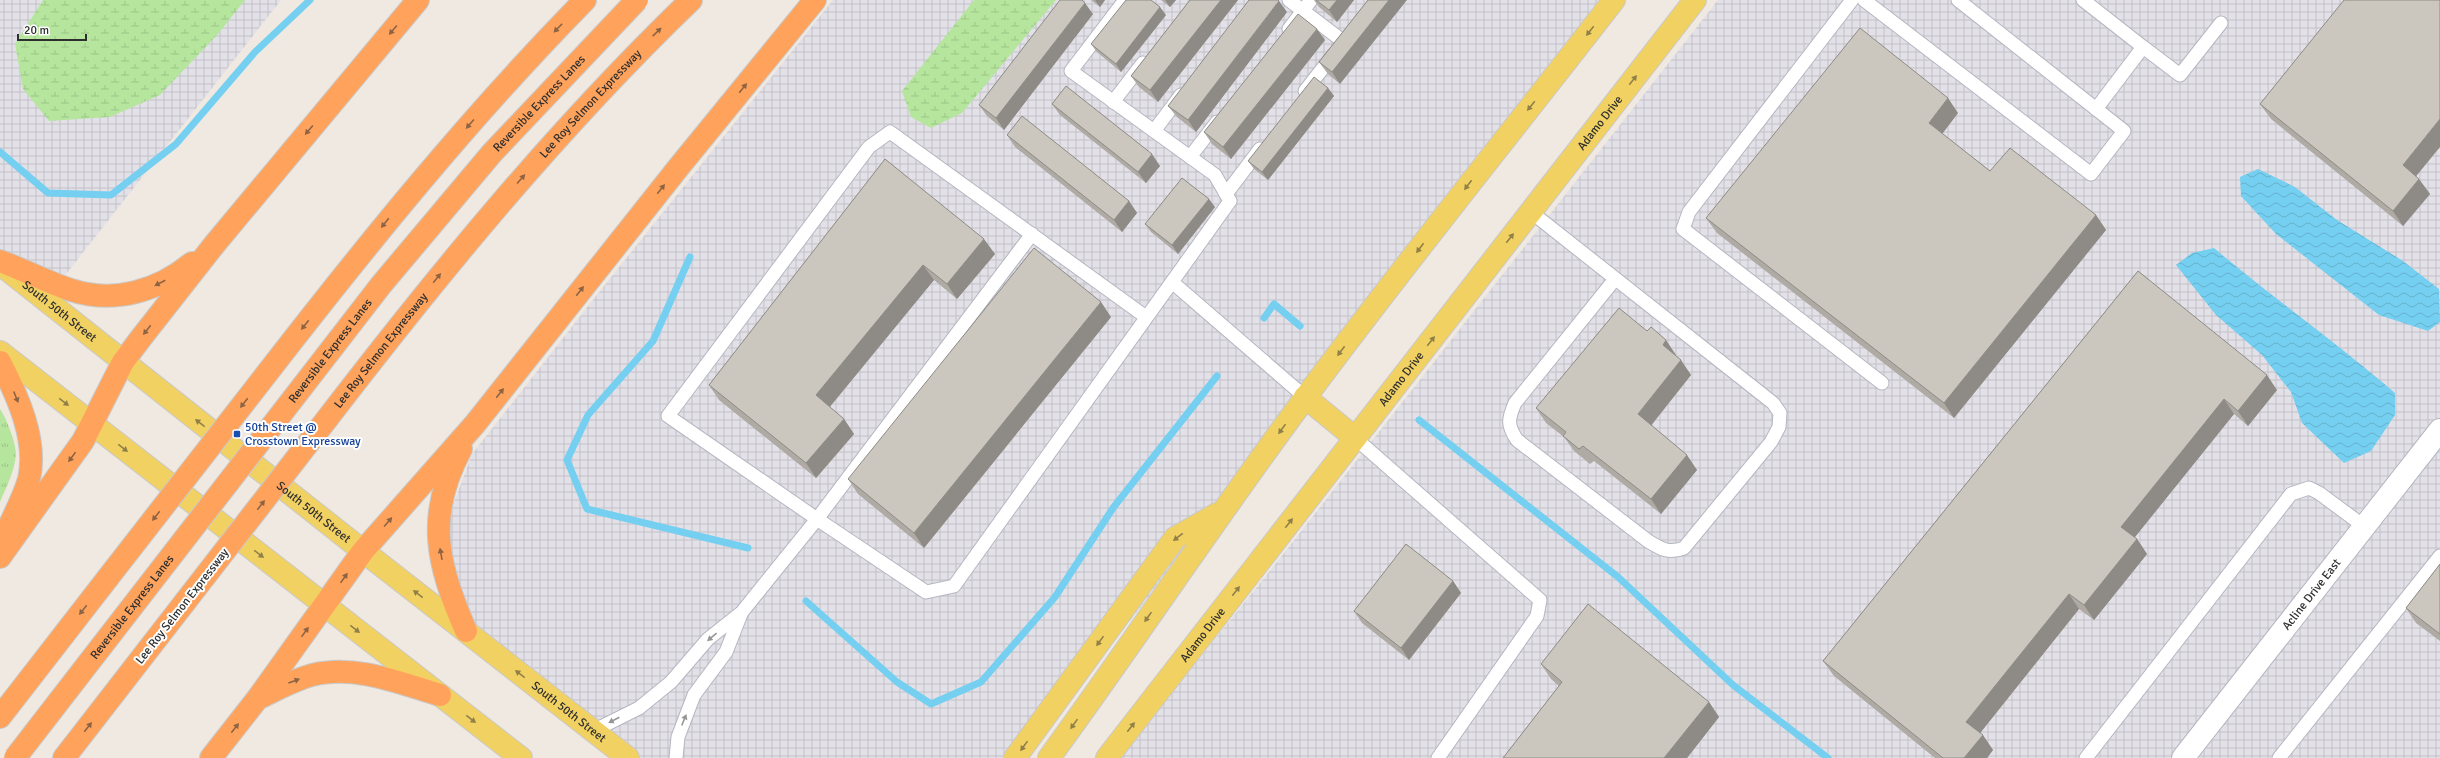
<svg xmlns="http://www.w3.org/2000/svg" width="2440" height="758" font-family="Signika,sans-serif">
<defs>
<pattern id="industrial-grid" width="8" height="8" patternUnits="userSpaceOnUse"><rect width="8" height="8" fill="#e3e1e8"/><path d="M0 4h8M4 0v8" fill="none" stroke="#c3c1c7"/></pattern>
<pattern id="grass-tufts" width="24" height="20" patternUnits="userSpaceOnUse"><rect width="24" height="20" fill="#b6e59e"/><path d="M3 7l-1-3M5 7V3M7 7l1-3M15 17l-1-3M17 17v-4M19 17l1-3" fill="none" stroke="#9dc588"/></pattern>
<pattern id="wetland-marsh" width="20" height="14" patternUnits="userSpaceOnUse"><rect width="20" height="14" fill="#b6e59e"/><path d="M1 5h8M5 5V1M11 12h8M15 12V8" fill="none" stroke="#9dc588"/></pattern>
<pattern id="water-waves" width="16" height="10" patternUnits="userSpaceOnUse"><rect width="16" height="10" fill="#75cff0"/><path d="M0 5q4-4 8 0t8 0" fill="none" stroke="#66b2ce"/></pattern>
</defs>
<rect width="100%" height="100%" fill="#efe9e1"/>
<!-- industrial -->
<g fill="url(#industrial-grid)">
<path d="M0 0H281L45 301 0 267Z"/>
<path d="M833 0H1615L1023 758H618L484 658 445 553 449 516 472 454 596 296Z"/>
<path d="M1718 0H2440V423L2178 758H1119L1284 553Z"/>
<path d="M2440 444V758H2192Z"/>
</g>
<!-- grass -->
<path fill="url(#grass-tufts)" d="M0 409C6 417 16 443 16 454 15 470 6 488 0 502Z"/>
<!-- wetland -->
<g fill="url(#wetland-marsh)">
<path d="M43 0H245L218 34 160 95 110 117 49 121 23 89 15 44Z"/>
<path d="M974 0H1056L962 113 931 128 911 117 902 91Z"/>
</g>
<!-- water -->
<g fill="url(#water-waves)">
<path d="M2258 169 2295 187 2337 220 2403 261 2439 289 2440 322 2428 331 2379 315 2276 234 2241 196 2240 177Z"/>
<path d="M2214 248C2273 298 2336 342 2395 393V415L2371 451 2344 463 2302 423 2291 392 2262 355 2216 315 2176 265 2192 253Z"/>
</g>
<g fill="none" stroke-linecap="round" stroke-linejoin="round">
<!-- stream -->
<g stroke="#75cff0" stroke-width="7">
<path d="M0 152 48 193 111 195 176 144 255 52 310 0"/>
<path d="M690 257 653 341 588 415 567 460 587 509 748 548"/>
<path d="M1264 318 1274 304 1300 326"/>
<path d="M1419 420 1618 577 1733 685 1828 758"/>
<path d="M806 601 897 682 931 704 981 682 1055 597 1113 508 1217 376"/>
</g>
<!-- service casing -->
<g stroke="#b4b7c1" stroke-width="15">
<g id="service">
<path d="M1289 0 1344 42"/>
<path d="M1852 0 1689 212 1683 229 1882 383"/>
<path d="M1864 0 2091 174 2124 131 1958 0"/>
<path d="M2083 0 2143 47 2096 109"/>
<path d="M1289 29 1311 0"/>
<path d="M2143 47 2180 75 2221 23"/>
<path d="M1305 91 1334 54"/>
<path d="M1113 102 1143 63"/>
<path d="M1154 131 1181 95"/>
<path d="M1190 157 1217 122"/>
<path d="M1226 194 1260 149"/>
<path d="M1531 212 1773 403 1780 413 1779 427 1771 442 1684 548C1669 554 1661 549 1648 541L1517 440C1507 425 1508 419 1515 403L1615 279"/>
<path d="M1032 234 817 519 668 416 869 147 890 132 1146 317"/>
<path d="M1172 282 1305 397"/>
<path d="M1355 438 1540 600 1537 616 1438 758"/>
<path d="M593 731 639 708 671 682 708 639 742 612 817 519 926 592 954 586 1230 201 1215 175 1071 71 1125 0"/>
<path d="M676 758 678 737 694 695 726 652 741 614"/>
<path d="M2086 758 2291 494 2309 488 2319 493 2365 527"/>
<path d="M2279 758 2440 556"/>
</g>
</g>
<!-- minor casing -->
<g stroke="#b4b7c1" stroke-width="24">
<g id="minor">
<path id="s1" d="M2183 758 2440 430"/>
</g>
</g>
<!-- primary casing -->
<g stroke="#c9c9c9" stroke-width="24">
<g id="primary">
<path id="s2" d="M0 264 363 551 628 758"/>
<path d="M0 352 521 758"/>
<path d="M1305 397 1355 438"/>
<path d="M1015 758 1175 538 1217 514"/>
<path d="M1049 758C1136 639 1217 516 1305 398 1405 263 1511 133 1614 0"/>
<path id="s3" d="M1107 758 1695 0"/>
</g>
</g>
<!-- motorway casing -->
<g stroke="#c9c9c9" stroke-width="24">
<g id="motorway">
<path d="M0 261C24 270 47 282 71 290 114 304 158 291 192 263"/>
<path d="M0 362C17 395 38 440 29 479 24 497 14 515 6 533"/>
<path d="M268 372C368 243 470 117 585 0"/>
<path id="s4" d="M327 419C440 272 557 129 691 0"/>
<path d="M461 449C425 516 437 564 466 631"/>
<path d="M0 557 83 441 123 362 141 338 214 245 418 0"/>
<path d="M261 697C278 689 294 680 312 675 355 664 400 683 440 695"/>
<path d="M0 717 107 579"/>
<path d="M64 758 185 602"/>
<path d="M211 758 258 698 363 551 475 424 678 168 815 0"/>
</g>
</g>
<!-- service -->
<use href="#service" stroke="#fff" stroke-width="13"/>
<!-- minor -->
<use href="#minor" stroke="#fff" stroke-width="22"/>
<!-- primary -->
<use href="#primary" stroke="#f2d163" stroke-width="22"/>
<!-- motorway -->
<use href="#motorway" stroke="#ffa35c" stroke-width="22"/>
<!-- motorway-bridge casing -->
<g stroke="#c9c9c9" stroke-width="24" stroke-linecap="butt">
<g id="motorway-bridge">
<path d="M107 579 268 372"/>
<path d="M185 602 327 419"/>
<path id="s5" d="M15 758 381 285 492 153 637 0"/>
</g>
</g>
<!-- motorway-bridge -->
<use href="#motorway-bridge" stroke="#ffa35c" stroke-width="22"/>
</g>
<!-- wall -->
<g fill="#afaba4">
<path d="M1091 0H1105L1100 7Z"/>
<path d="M1161 0H1176L1170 7Z"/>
<path d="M1190 0H1238L1158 102 1139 87 1131 76Z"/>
<path d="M1314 0H1354L1337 22 1319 7Z"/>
<path d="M1368 0 1340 84 1328 74 1319 62Z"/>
<path d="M1287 12 1196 132 1177 117 1168 106Z"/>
<path d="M1093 14 1004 130 987 116 979 105Z"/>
<path d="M1166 15 1121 72 1097 52 1091 44Z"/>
<path d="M1325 40 1231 159 1212 144 1204 132Z"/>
<path d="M1328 88 1334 96 1268 180 1254 169 1248 161Z"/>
<path d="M1052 104 1160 166 1146 183 1060 115Z"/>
<path d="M2260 104 2416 176 2430 194 2403 226 2271 119Z"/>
<path d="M1958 113 1942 134 1990 171 2096 215 2106 230 1954 418 1717 233 1706 218Z"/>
<path d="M1007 135 1129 201 1137 213 1122 232 1015 147Z"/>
<path d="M885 159 995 254 957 299 934 280 830 407 844 419 854 434 816 478 719 400 709 385Z"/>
<path d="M1215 207 1178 254 1151 232 1145 224Z"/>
<path d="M2138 271 2277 390 2248 426 2234 414 2134 538 2137 539 2147 554 2094 620 2079 609 1980 733 1993 750 1987 758H1935L1834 676 1823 661Z"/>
<path d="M1111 317 924 548 858 494 848 479Z"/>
<path d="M1676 355V356L1691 375 1651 426 1697 470 1661 514 1594 461 1590 464 1574 451 1564 437 1546 423 1536 408Z"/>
<path d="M2440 564V641L2416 623 2406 608Z"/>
<path d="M1453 581 1461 593 1409 660 1362 623 1354 611Z"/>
<path d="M1541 664 1709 702 1719 717 1687 758H1503L1559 686 1551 679Z"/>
</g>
<!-- shaded-wall -->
<g fill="#8e8b86">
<path d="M1095 0H1105L1100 7Z"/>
<path d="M1165 0H1176L1170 7Z"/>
<path d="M1221 0H1238L1158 102 1150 90Z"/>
<path d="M1337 0H1354L1337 22 1329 10Z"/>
<path d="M1389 0H1407L1340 84 1332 72Z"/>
<path d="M1279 1 1287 12 1196 132 1188 120Z"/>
<path d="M1085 3 1093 14 1004 130 996 118Z"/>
<path d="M1160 7 1166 15 1121 72 1116 64Z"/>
<path d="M1317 29 1325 40 1231 159 1223 147Z"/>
<path d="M1328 88 1334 96 1268 180 1262 172Z"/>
<path d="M1948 98 1958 113 1939 138 1929 123Z"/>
<path d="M2440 119V147L2413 180 2403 165Z"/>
<path d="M1152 154 1160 166 1146 183 1138 172Z"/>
<path d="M2419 179 2430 194 2403 226 2393 211Z"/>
<path d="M1209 199 1215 207 1178 254 1172 245Z"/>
<path d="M1129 201 1137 213 1122 232 1114 220Z"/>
<path d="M2096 215 2106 230 1954 418 1944 403Z"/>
<path d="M984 239 995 254 957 299 947 284Z"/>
<path d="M923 265 934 280 827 410 816 395Z"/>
<path d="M1101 302 1111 317 924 548 914 533Z"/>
<path d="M1666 340 1676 355 1674 360 1663 345Z"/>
<path d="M1681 360 1691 375 1648 429 1638 414Z"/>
<path d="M2267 375 2277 390 2248 426 2238 411Z"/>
<path d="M2224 399 2234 414 2131 542 2121 527Z"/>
<path d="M844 419 854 434 816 478 806 463Z"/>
<path d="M1687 455 1697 470 1661 514 1651 499Z"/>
<path d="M2137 539 2147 554 2094 620 2084 605Z"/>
<path d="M1453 581 1461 593 1409 660 1401 648Z"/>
<path d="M2069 594 2079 609 1977 737 1966 722Z"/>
<path d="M1709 702 1719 717 1687 758H1664Z"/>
<path d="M1983 735 1993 750 1987 758H1964Z"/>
</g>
<!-- building -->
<g fill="#cbc7bf" stroke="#8e8b86">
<path d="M1060 0H1082L1085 3 996 118 979 105Z"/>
<path d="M1126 0H1151L1160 7 1116 64 1091 44Z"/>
<path d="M1190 0H1221L1150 90 1131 76Z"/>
<path d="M1249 0H1278L1279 1 1188 120 1168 106Z"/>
<path d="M1316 0H1337L1329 10Z"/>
<path d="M1368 0H1389L1332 72 1319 62Z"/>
<path d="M2344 0H2440V119L2403 165 2419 179 2393 211 2260 104Z"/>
<path d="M1298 14 1317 29 1223 147 1204 132Z"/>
<path d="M1860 28 1948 98 1929 123 1990 171 2010 148 2096 215 1944 403 1706 218Z"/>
<path d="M1314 77 1328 88 1262 172 1248 161Z"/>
<path d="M1066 86 1152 154 1138 172 1052 104Z"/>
<path d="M1022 116 1129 201 1114 220 1007 135Z"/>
<path d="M885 159 984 239 947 284 923 265 816 395 844 419 806 463 709 385Z"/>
<path d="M1182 178 1209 199 1172 245 1145 224Z"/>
<path d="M1034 248 1101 302 914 533 848 479Z"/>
<path d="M2138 271 2267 375 2238 411 2224 399 2121 527 2137 539 2084 605 2069 594 1966 722 1983 735 1964 758H1943L1823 661Z"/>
<path d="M1619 308 1647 331 1651 327 1666 340 1663 345 1681 360 1638 414 1687 455 1651 499 1583 446 1579 449 1563 436 1566 432 1536 408Z"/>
<path d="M1406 544 1453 581 1401 648 1354 611Z"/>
<path d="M2440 564V634L2406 608Z"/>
<path d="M1588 604 1709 702 1664 758H1503L1562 682 1541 664Z"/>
</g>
<!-- one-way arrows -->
<defs><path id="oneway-solid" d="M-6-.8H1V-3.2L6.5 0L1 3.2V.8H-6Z"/></defs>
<g fill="#8c6343">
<use href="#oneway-solid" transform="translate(558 28) rotate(134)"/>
<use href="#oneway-solid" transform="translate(393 30) rotate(130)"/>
<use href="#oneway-solid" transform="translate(657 32) rotate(-44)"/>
<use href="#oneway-solid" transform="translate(743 88) rotate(-51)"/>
<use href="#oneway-solid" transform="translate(470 124) rotate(131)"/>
<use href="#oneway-solid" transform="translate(309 130) rotate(130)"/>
<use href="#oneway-solid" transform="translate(521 179) rotate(-49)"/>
<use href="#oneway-solid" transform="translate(661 189) rotate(-52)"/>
<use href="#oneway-solid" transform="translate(385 223) rotate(129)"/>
<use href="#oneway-solid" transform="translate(437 278) rotate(-51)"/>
<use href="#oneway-solid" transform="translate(160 283) rotate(153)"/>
<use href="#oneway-solid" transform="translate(580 291) rotate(-52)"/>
<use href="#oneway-solid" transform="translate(305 325) rotate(128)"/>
<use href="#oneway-solid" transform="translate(147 330) rotate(128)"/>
<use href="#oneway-solid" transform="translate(500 393) rotate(-52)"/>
<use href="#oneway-solid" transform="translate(16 397) rotate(68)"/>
<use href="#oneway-solid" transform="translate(244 403) rotate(128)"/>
<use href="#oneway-solid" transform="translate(72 457) rotate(126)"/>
<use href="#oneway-solid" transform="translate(261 505) rotate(-52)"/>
<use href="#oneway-solid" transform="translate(156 516) rotate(128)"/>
<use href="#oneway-solid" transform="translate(388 522) rotate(-49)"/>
<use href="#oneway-solid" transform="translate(441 554) rotate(-100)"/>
<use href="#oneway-solid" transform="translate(344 578) rotate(-55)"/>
<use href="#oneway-solid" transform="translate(83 610) rotate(128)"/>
<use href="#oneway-solid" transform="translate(305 632) rotate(-54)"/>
<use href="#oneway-solid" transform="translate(294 681) rotate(-20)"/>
<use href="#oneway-solid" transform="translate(88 727) rotate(-52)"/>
<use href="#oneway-solid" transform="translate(235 728) rotate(-52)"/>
</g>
<g fill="#908048">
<use href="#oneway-solid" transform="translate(1590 31) rotate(128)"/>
<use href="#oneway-solid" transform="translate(1633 80) rotate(-52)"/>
<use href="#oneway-solid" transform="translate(1531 106) rotate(129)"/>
<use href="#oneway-solid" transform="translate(1468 185) rotate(127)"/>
<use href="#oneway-solid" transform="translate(1510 238) rotate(-52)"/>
<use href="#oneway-solid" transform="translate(1420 248) rotate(127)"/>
<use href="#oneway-solid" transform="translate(1431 341) rotate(-52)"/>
<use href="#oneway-solid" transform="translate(1341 351) rotate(127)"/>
<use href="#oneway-solid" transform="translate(64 402) rotate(38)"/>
<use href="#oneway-solid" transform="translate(200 423) rotate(-142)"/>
<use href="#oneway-solid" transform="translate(1282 429) rotate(126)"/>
<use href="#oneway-solid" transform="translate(123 448) rotate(38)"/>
<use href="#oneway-solid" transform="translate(1289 523) rotate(-52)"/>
<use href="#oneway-solid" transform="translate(1178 537) rotate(142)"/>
<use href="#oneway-solid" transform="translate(259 554) rotate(38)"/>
<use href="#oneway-solid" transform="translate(1236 591) rotate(-52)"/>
<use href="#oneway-solid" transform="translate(418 594) rotate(-142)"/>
<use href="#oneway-solid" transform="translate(1148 617) rotate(125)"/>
<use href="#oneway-solid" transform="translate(355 629) rotate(38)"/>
<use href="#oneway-solid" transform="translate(1100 641) rotate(126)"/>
<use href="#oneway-solid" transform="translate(520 674) rotate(-142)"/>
<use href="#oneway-solid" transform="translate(471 719) rotate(38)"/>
<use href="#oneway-solid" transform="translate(1074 724) rotate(126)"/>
<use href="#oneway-solid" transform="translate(1131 727) rotate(-52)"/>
<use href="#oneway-solid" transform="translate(1024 746) rotate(126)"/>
</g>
<g fill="#969696">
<use href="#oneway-solid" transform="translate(712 637) rotate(140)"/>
<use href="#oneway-solid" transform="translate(614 720) rotate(153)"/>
<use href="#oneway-solid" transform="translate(684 720) rotate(-68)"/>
</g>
<!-- markers -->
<rect fill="#1a4fb4" stroke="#fff" stroke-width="1.5" x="233" y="430" width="8" height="8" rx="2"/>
<g text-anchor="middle" stroke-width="4" stroke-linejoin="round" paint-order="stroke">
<!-- street labels -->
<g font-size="12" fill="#2e2e2e" stroke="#fff">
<text dy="4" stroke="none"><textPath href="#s5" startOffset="839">Reversible Express Lanes</textPath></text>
<text dy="4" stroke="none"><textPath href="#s4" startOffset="411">Lee Roy Selmon Expressway</textPath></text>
<text dy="4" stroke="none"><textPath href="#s3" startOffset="804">Adamo Drive</textPath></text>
<text dy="4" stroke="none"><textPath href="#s2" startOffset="76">South 50th Street</textPath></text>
<text dy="4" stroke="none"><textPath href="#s4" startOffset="87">Lee Roy Selmon Expressway</textPath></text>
<text dy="4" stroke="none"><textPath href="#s5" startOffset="515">Reversible Express Lanes</textPath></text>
<text dy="4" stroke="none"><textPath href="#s3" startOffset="480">Adamo Drive</textPath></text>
<text dy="4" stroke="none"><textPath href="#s2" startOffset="400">South 50th Street</textPath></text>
<text dy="4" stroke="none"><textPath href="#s1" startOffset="208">Acline Drive East</textPath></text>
<text transform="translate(182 606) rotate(-52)" y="4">Lee Roy Selmon Expressway</text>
<text dy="4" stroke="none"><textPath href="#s5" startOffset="191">Reversible Express Lanes</textPath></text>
<text dy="4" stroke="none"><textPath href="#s3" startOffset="156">Adamo Drive</textPath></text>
<text dy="4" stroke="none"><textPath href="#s2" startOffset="724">South 50th Street</textPath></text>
</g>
<!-- transit labels -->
<g font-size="12" fill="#164399" stroke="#fff" text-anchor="start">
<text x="245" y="431">50th Street @<tspan x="245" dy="14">Crosstown Expressway</tspan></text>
</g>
</g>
<!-- scale -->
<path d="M18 34v6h68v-6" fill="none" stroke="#2e2e2e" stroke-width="2"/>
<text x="24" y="34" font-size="12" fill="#2e2e2e" stroke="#ffffff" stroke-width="3" paint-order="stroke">20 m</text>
</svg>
